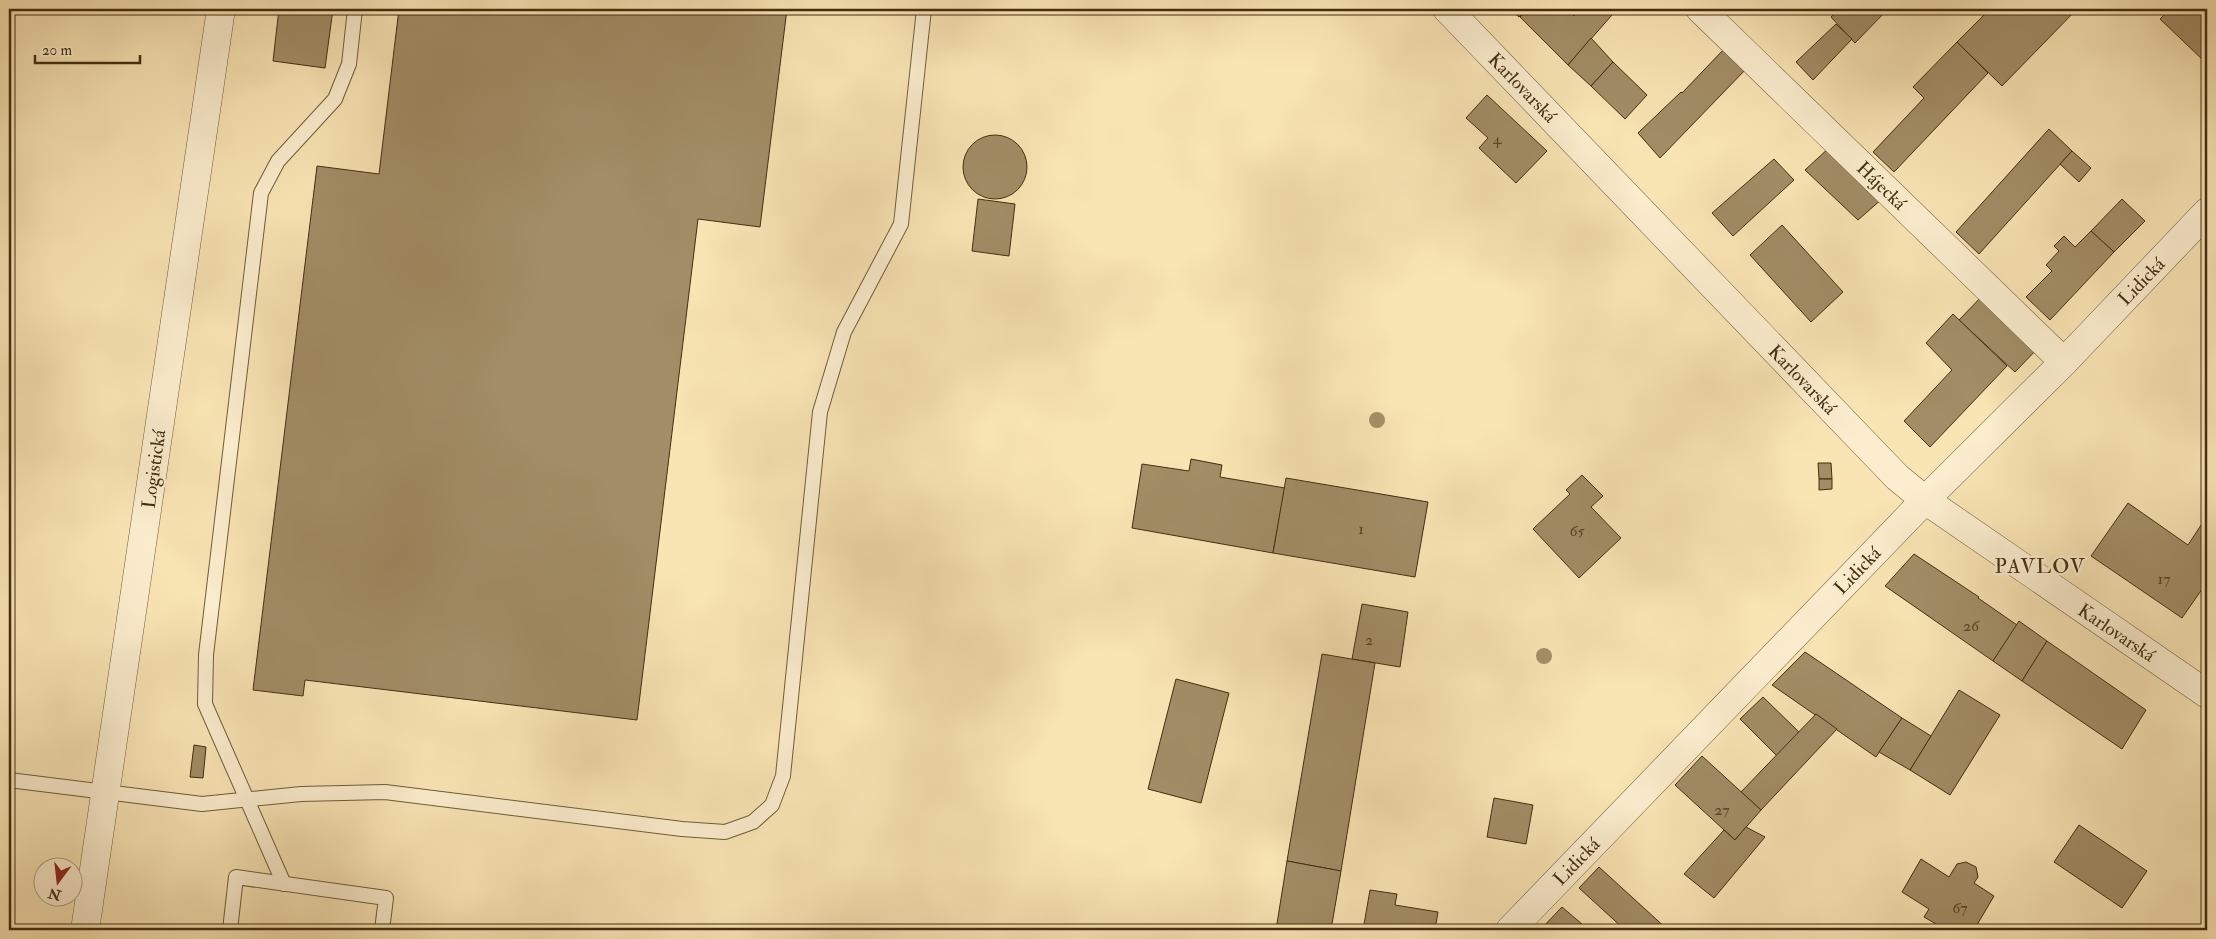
<svg xmlns="http://www.w3.org/2000/svg" width="2216" height="939" font-family="'IM FELL Double Pica',serif">
<rect width="100%" height="100%" fill="#f9e4b4"/>
<filter id="stains"><feTurbulence type="fractalNoise" baseFrequency=".004" numOctaves="4"/><feColorMatrix values="0 0 0 0 .2 0 0 0 0 .09 0 0 0 0 .02 0 0 0 .5 -.17"/></filter>
<radialGradient id="worn" r=".72"><stop offset=".6" stop-color="#630" stop-opacity="0"/><stop offset="1" stop-color="#630" stop-opacity=".3"/></radialGradient>
<!-- building -->
<g fill="#a28d66" stroke="#432e11">
<path d="M279 9H333L325 68 273 61Z"/>
<path d="M399 9H787L760 227 698 219 637 720 305 680 303 696 253 690 317 166 379 174Z"/>
<path d="M1510 9H1526L1519 17Z"/>
<path d="M1528 9H1566L1574 16 1580 9H1604L1612 15 1568 65 1520 17Z"/>
<path d="M1604 9H1617L1612 15Z"/>
<path d="M1840 9H1888L1855 43 1831 17Z"/>
<path d="M1990 9H2077L2002 86 1957 42Z"/>
<path d="M2170 9H2207V59L2205 62 2160 19Z"/>
<path d="M1836 24 1852 39 1813 80 1796 62Z"/>
<path d="M1591 38 1613 62 1591 86 1568 65Z"/>
<path d="M1957 42 1988 73 1894 172 1873 152 1924 98 1913 87Z"/>
<path d="M1725 48 1748 67 1660 158 1638 133 1681 92 1682 93Z"/>
<path d="M1613 62 1647 95 1625 119 1591 86Z"/>
<path d="M1487 95 1547 151 1516 183 1479 148 1488 138 1466 118Z"/>
<path d="M2049 129 2072 151 1979 254 1956 232Z"/>
<circle cx="995" cy="167" r="32"/>
<path d="M1831 146 1883 198 1858 220 1805 170Z"/>
<path d="M2072 151 2091 168 2079 182 2060 164Z"/>
<path d="M1774 159 1794 180 1733 236 1712 213Z"/>
<path d="M978 199 1015 204 1009 256 972 251Z"/>
<path d="M2122 199 2145 221 2114 252 2091 231Z"/>
<path d="M1782 225 1843 292 1811 322 1750 255Z"/>
<path d="M2091 231 2114 252 2050 320 2026 297 2052 271 2046 265 2059 251 2054 246 2064 236 2075 247Z"/>
<path d="M1985 293 2040 346 2015 372 1959 320Z"/>
<path d="M1953 314 2007 366 1930 447 1904 421 1952 370 1926 343Z"/>
<path d="M1191 459 1222 465 1220 477 1285 488 1273 553 1132 528 1142 464 1189 471Z"/>
<path d="M1818 463H1831L1832 479H1819Z"/>
<path d="M1582 475 1603 496 1591 507 1621 538 1579 578 1533 529 1570 494 1566 490Z"/>
<path d="M1286 478 1428 502 1415 577 1273 553Z"/>
<path d="M1819 479H1832V489L1819 490Z"/>
<path d="M2128 503 2188 545 2207 516V582L2182 618 2091 556Z"/>
<path d="M1914 554 1979 597 1978 598 2017 625 1993 661 1885 586Z"/>
<path d="M1362 604 1408 612 1400 667 1352 659Z"/>
<path d="M2019 621 2047 641 2022 681 1993 661Z"/>
<path d="M2047 641 2146 710 2122 749 2022 681Z"/>
<path d="M1805 652 1902 718 1876 757 1772 685Z"/>
<path d="M1322 654 1375 663 1341 871 1287 861Z"/>
<path d="M1176 679 1229 693 1201 803 1148 789Z"/>
<path d="M1959 690 2000 715 1950 795 1910 770Z"/>
<path d="M1763 697 1800 733 1777 756 1740 719Z"/>
<path d="M1816 714 1837 729 1761 810 1741 792Z"/>
<path d="M1902 718 1931 736 1910 770 1879 752Z"/>
<path d="M194 745 206 747 203 778 190 777Z"/>
<path d="M1702 756 1761 810 1735 840 1675 785Z"/>
<path d="M1494 798 1533 805 1526 844 1487 837Z"/>
<path d="M2079 825 2147 871 2122 908 2054 862Z"/>
<path d="M1746 827 1765 837 1714 898 1684 874 1724 830 1735 840Z"/>
<path d="M1921 859 1949 877 1957 864 1966 862 1976 867 1978 877 1974 883 1994 896 1974 930H1946L1924 917 1929 909 1902 892Z"/>
<path d="M1287 861 1341 871 1331 930H1276Z"/>
<path d="M1599 867 1668 930H1625L1579 888Z"/>
<path d="M1370 890 1397 894 1395 905 1438 912 1435 930H1363Z"/>
<path d="M1562 907 1589 930H1540Z"/>
</g>
<g fill="none" stroke-linecap="round" stroke-linejoin="round">
<!-- service casing -->
<g stroke="#705c3a" stroke-width="16">
<g id="service">
<path d="M9 780 202 804 301 794 385 792 682 829 725 832 753 822 772 805 783 776 820 412 844 332 901 224 924 9"/>
<path d="M284 884 205 704 206 655 261 193 278 161 335 99 349 64 355 9"/>
<path d="M230 930 236 877 386 898 382 930"/>
</g>
</g>
<!-- minor casing -->
<g stroke="#705c3a" stroke-width="29">
<g id="minor">
<path d="M1700 9 2064 362"/>
<path d="M1925 500 2207 694"/>
<path d="M85 930 221 9"/>
</g>
</g>
<!-- tertiary casing -->
<g stroke="#705c3a" stroke-width="29">
<g id="tertiary">
<path d="M1447 9 1897 477 1925 500"/>
<path d="M1510 930 1925 500 2064 362 2207 212"/>
</g>
</g>
<!-- service -->
<use href="#service" stroke="#fbedce" stroke-width="14"/>
<!-- minor -->
<use href="#minor" stroke="#fbedce" stroke-width="28"/>
<!-- tertiary -->
<use href="#tertiary" stroke="#fbedce" stroke-width="28"/>
</g>
<!-- trees -->
<g fill="#a59069">
<circle cx="1377" cy="420" r="8"/>
<circle cx="1544" cy="656" r="8"/>
</g>
<g text-anchor="middle" stroke-width="4.5" stroke-linejoin="round" paint-order="stroke">
<!-- number labels -->
<g font-size="16" fill="#5b4626">
<text x="1497" y="144">4</text>
<text x="1361" y="534">1</text>
<text x="1577" y="536">65</text>
<text x="2164" y="584">17</text>
<text x="1971" y="631">26</text>
<text x="1369" y="645">2</text>
<text x="1722" y="815">27</text>
<text x="1960" y="913">67</text>
</g>
<!-- street labels -->
<g font-size="19" fill="#432e11" stroke="#fbedce">
<text transform="translate(1523 87) rotate(46)" y="7">Karlovarská</text>
<text transform="translate(1882 185) rotate(44)" y="7">Hájecká</text>
<text transform="translate(2141 281) rotate(-46)" y="7">Lidická</text>
<text transform="translate(1803 379) rotate(46)" y="7">Karlovarská</text>
<text transform="translate(153 469) rotate(-82)" y="7">Logistická</text>
<text transform="translate(1857 570) rotate(-46)" y="7">Lidická</text>
<text transform="translate(2117 632) rotate(34)" y="7">Karlovarská</text>
<text transform="translate(1576 861) rotate(-46)" y="7">Lidická</text>
</g>
<!-- quarter labels -->
<g font-size="21" letter-spacing="1" fill="#432e11" stroke="#fbedce">
<text x="2040" y="573">PAVLOV</text>
</g>
</g>
<!-- margin -->
<rect width="2216" height="939" fill="none" stroke="#f9e4b4" stroke-width="30"/>
<rect x="10" y="10" width="2196" height="919" fill="none" stroke="#432e11" stroke-width="2.5"/>
<rect x="15" y="15" width="2186" height="909" fill="none" stroke="#432e11"/>
<!-- north arrow -->
<g transform="translate(58 882) rotate(195)"><circle r="24" fill="#fbedce" stroke="#b1a182"/>
<path d="M0-4L9 19L0 12L-9 19Z" fill="#8f2418"/>
<text y="-8" font-size="14" font-weight="bold" text-anchor="middle" fill="#432e11">N</text>
</g>
<!-- scale -->
<path d="M35 55v8h105v-8" fill="none" stroke="#432e11" stroke-width="2.5"/>
<text x="42" y="55" font-size="15" fill="#432e11" stroke="#fbedce" stroke-width="4" paint-order="stroke">20 m</text>
<rect width="100%" height="100%" filter="url(#stains)"/>
<rect width="100%" height="100%" fill="url(#worn)"/>
</svg>
